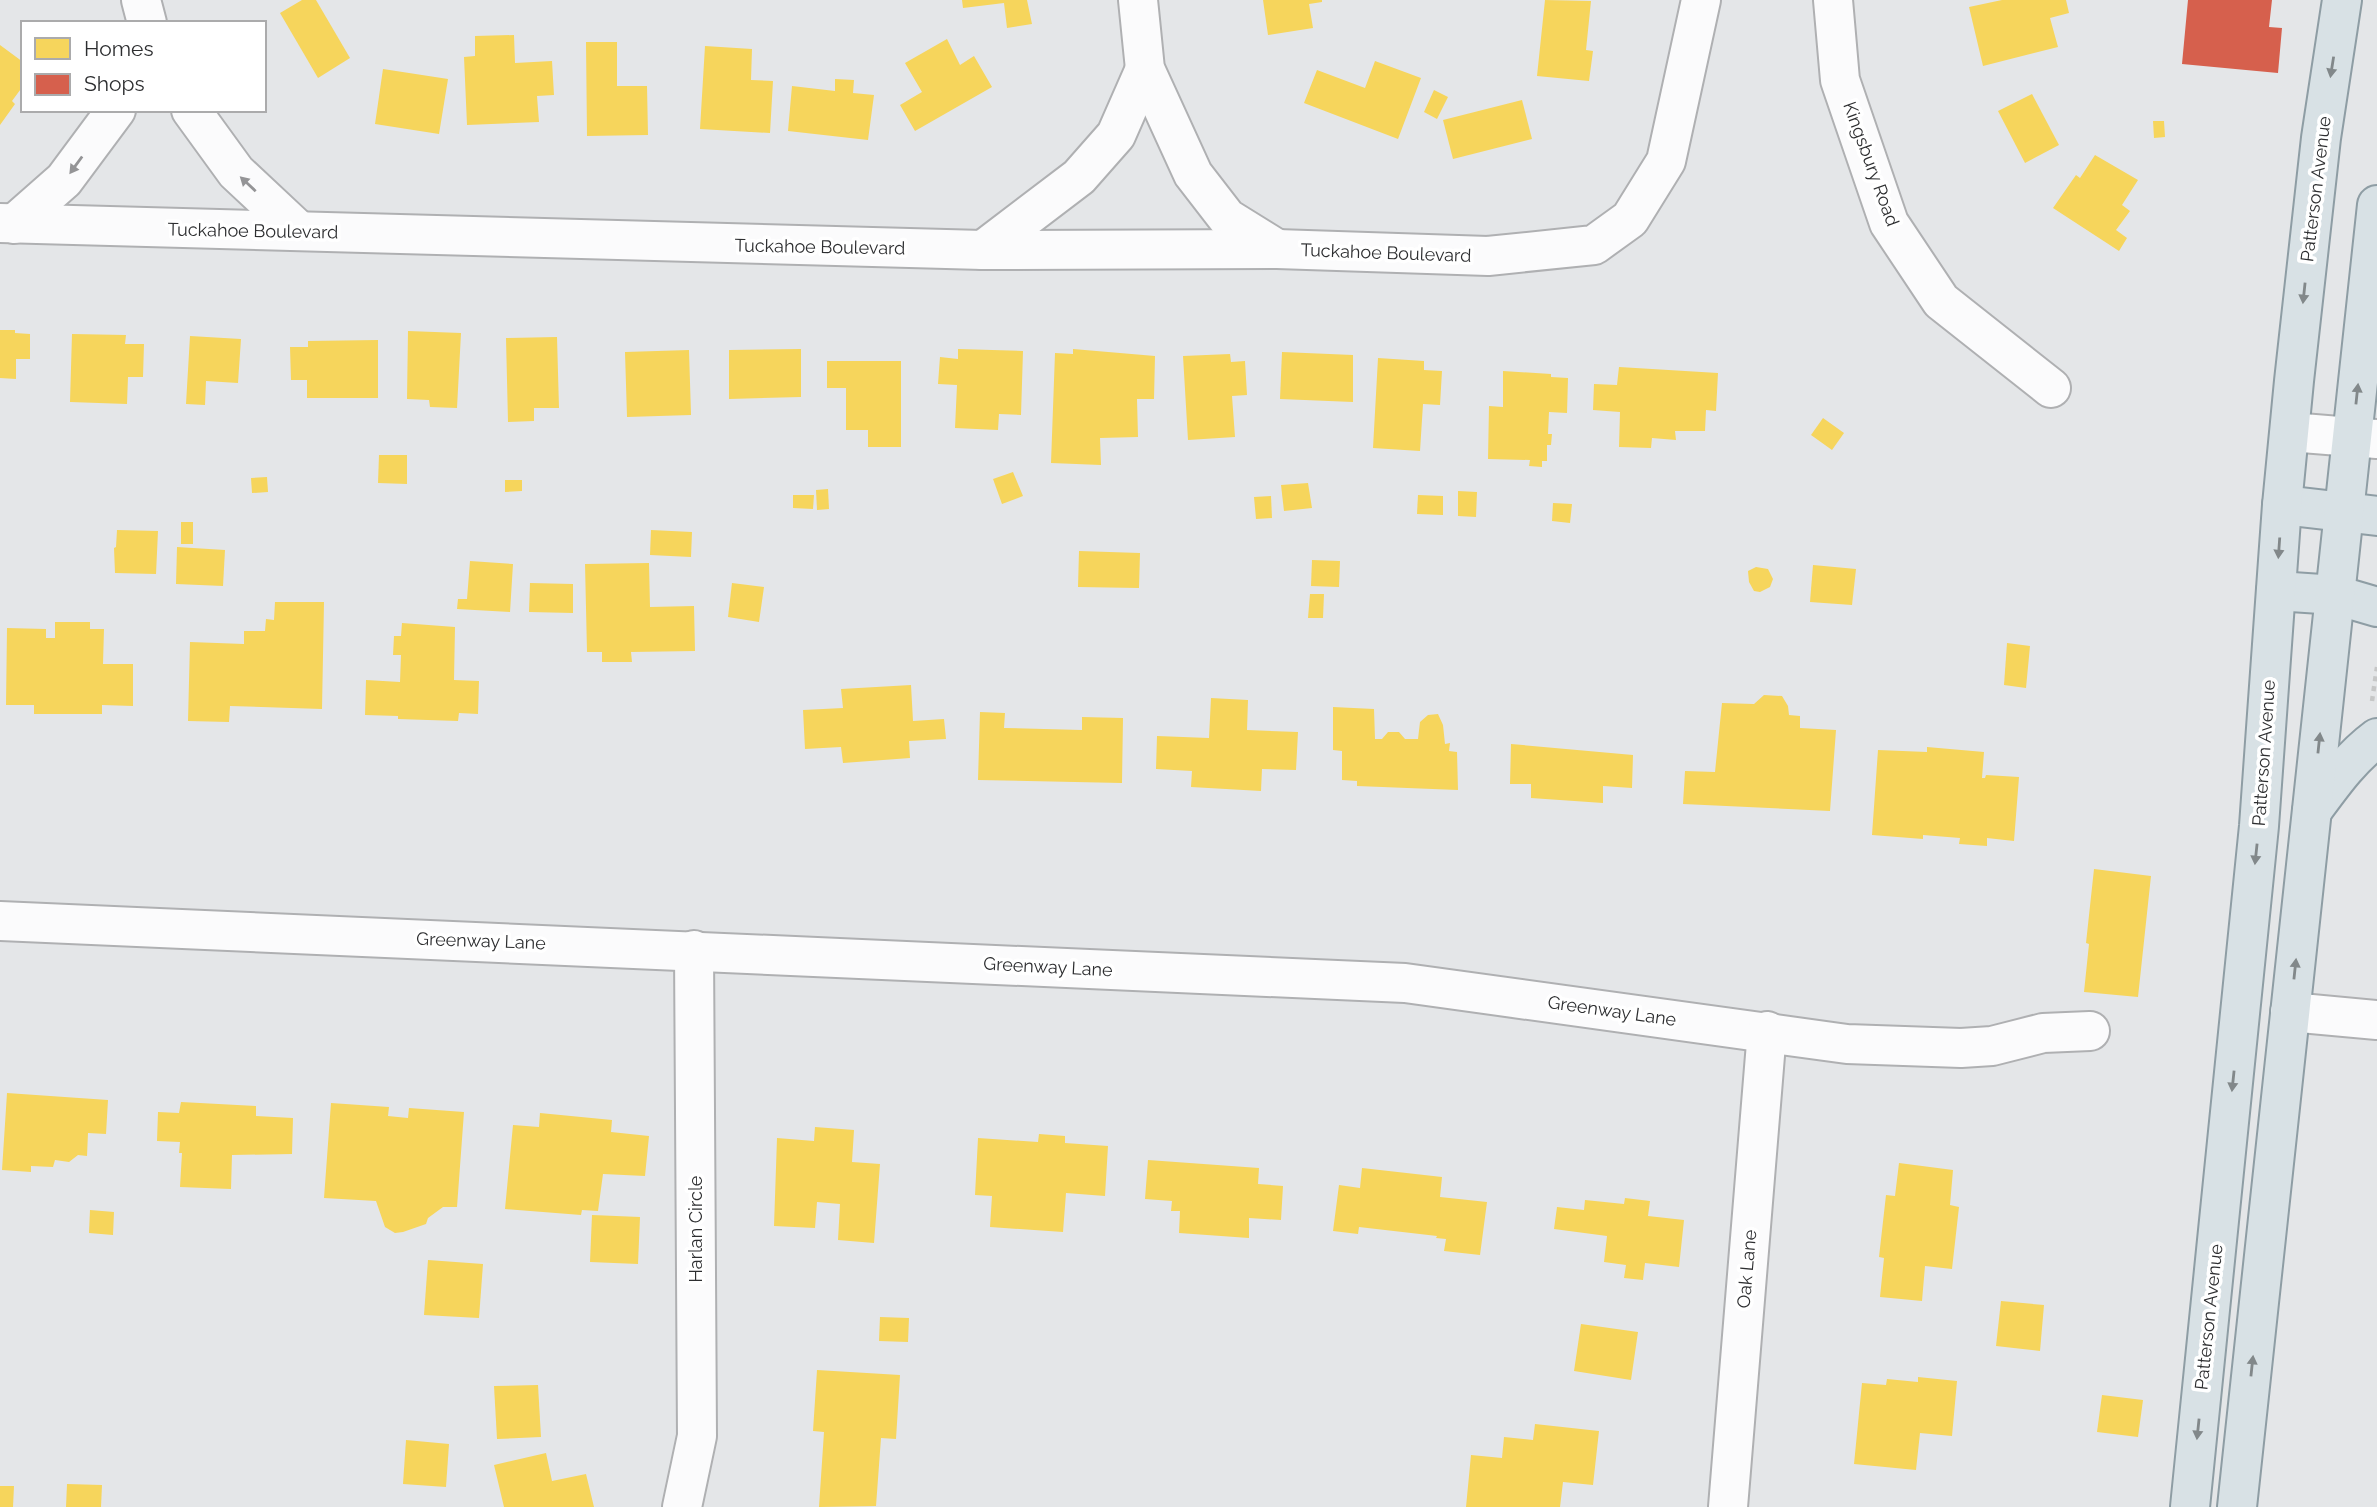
<svg xmlns="http://www.w3.org/2000/svg" width="2377" height="1507" font-family="Raleway,sans-serif">
<rect width="100%" height="100%" fill="#e4e6e8"/>
<!-- homes -->
<g fill="#f6d55c">
<path d="M302 0H316L350 58 318 78 280 13Z"/>
<path d="M962 0H1027L1032 24 1007 28 1004 3 963 8Z"/>
<path d="M1263 0H1322V2L1309 4 1313 28 1268 35Z"/>
<path d="M1545 0 1591 1 1586 50 1593 51 1589 81 1537 76Z"/>
<path d="M2002 0H2066L2069 13 2050 18 2058 47 1983 66 1969 7Z"/>
<path d="M514 35 515 63 552 61 554 95 537 96 539 122 467 125 464 57 475 56V36Z"/>
<path d="M947 39 960 65 974 56 992 87 915 131 900 105 922 92 905 63Z"/>
<path d="M586 42H617V86H647L648 135 587 136Z"/>
<path d="M0 45 23 62V86L12 101 15 104 0 125Z"/>
<path d="M705 46 752 49 751 80 773 81 770 133 700 129Z"/>
<path d="M1375 61 1421 78 1398 139 1304 103 1317 70 1365 88Z"/>
<path d="M383 69 448 79 439 134 375 124Z"/>
<path d="M835 79 854 80 853 93 874 95 868 140 788 131 792 86 835 91Z"/>
<path d="M1434 90 1448 97 1437 119 1424 112Z"/>
<path d="M2032 94 2059 145 2025 163 1998 111Z"/>
<path d="M1522 100 1532 139 1453 159 1443 120Z"/>
<path d="M2153 121H2164L2165 137 2154 138Z"/>
<path d="M2095 155 2138 180 2122 205 2130 211 2116 230 2127 238 2119 251 2053 208 2076 175 2080 178Z"/>
<path d="M0 330H15V333L30 334V359H16V379L0 378Z"/>
<path d="M408 331 461 333 457 408 430 407 429 400 407 399Z"/>
<path d="M72 334 126 335 125 344H144L143 377H128L127 404 70 402Z"/>
<path d="M190 336 241 339 238 383 206 381 205 405 186 404Z"/>
<path d="M557 337 559 408H534V421L508 422 506 338Z"/>
<path d="M378 340V398H307V380H291L290 347H308V341Z"/>
<path d="M801 349V397L729 399V350Z"/>
<path d="M958 349 1023 351 1021 415 999 414 998 430 955 428 957 385 938 384 940 357 958 359Z"/>
<path d="M1073 349 1155 356 1154 399H1137L1138 437 1100 438 1101 465 1051 463 1055 353 1073 354Z"/>
<path d="M689 350 691 415 627 417 625 352Z"/>
<path d="M1282 352 1353 355V402L1280 399Z"/>
<path d="M1230 354 1231 362 1245 361 1247 395 1232 396 1235 437 1188 440 1183 356Z"/>
<path d="M1378 358 1424 361V370L1442 371 1440 405 1423 404 1420 451 1373 448Z"/>
<path d="M827 361H901V447H868V430H846V388H827Z"/>
<path d="M1619 367 1718 373 1716 411 1706 410 1705 431H1675L1676 440 1652 438 1651 448 1619 447 1620 412 1593 410 1594 384 1617 385Z"/>
<path d="M1503 371 1551 374V377L1568 378 1567 413 1549 412 1548 434H1552L1551 445H1547V461H1542V467L1529 466 1530 460 1488 459 1489 406 1503 407Z"/>
<path d="M1823 418 1844 433 1832 450 1811 435Z"/>
<path d="M379 455H407V484L378 483Z"/>
<path d="M1013 472 1023 496 1002 504 993 479Z"/>
<path d="M267 477 268 492 252 493 251 478Z"/>
<path d="M505 480H522V491L505 492Z"/>
<path d="M1308 483 1312 508 1284 511 1281 485Z"/>
<path d="M828 489 829 509 817 510 816 490Z"/>
<path d="M1458 491 1477 492 1476 517 1458 516Z"/>
<path d="M793 495H814L813 509 793 508Z"/>
<path d="M1418 495 1443 496V515L1417 514Z"/>
<path d="M1271 496 1272 518 1256 519 1254 497Z"/>
<path d="M1553 503 1572 504 1570 523 1552 521Z"/>
<rect x="181" y="522" width="12" height="22"/>
<path d="M117 530 158 531 156 574 115 573 114 548 116 547Z"/>
<path d="M651 530 692 532 691 557 650 555Z"/>
<path d="M177 547 225 550 223 586 176 584Z"/>
<path d="M1079 551 1140 553 1139 588 1078 587Z"/>
<path d="M1312 560 1340 561 1339 587 1311 586Z"/>
<path d="M470 561 513 564 510 612 457 609 458 599H467Z"/>
<path d="M649 563 650 607 694 606 695 651 631 652 632 662H602V652H587L585 564Z"/>
<path d="M1813 565 1856 569 1852 605 1810 602Z"/>
<path d="M1756 567 1768 569 1773 579 1770 587 1760 592 1754 591 1749 582 1748 571Z"/>
<path d="M530 583 573 584V613L529 612Z"/>
<path d="M732 583 764 587 759 622 728 617Z"/>
<path d="M1310 594H1324L1323 618H1308Z"/>
<path d="M275 602H324L322 709 230 706 229 722 188 721 190 642 244 644V631H265L266 619 274 620Z"/>
<path d="M55 622H90V629H104L103 664H133V706L102 705V714H34V705H6L7 628 46 629V638H55Z"/>
<path d="M402 623 455 627 454 680 479 681 478 714 459 713 458 721 398 719V716L365 715 366 680 400 682 401 655H393L394 636H401Z"/>
<path d="M2007 643 2030 646 2026 688 2004 685Z"/>
<path d="M911 685 913 721 944 719 946 739 909 741 910 758 843 763 841 747 805 749 803 710 843 708 841 689Z"/>
<path d="M1764 695 1782 696 1788 706 1789 715 1800 716V728L1836 730 1830 811 1683 804 1685 771 1715 772 1722 703 1754 704Z"/>
<path d="M1211 698 1248 700 1247 730 1298 732 1296 770 1262 769 1261 791 1191 787 1192 771 1156 769 1157 736 1209 738Z"/>
<path d="M1333 707 1374 709 1375 739H1382L1388 732H1399L1405 739H1418L1420 722 1428 715 1438 714 1443 725 1445 744 1450 743 1449 751 1457 752 1458 790 1357 786V781L1342 780V751L1333 750Z"/>
<path d="M980 712 1005 713 1004 728 1082 730V717L1123 718 1122 783 978 780Z"/>
<path d="M1511 744 1633 755 1632 788 1603 786V803L1531 798V784H1510Z"/>
<path d="M1927 747 1984 752 1982 778H1985L1986 775 2019 777 2014 841 1987 838V846L1959 844 1960 838 1923 835V839L1872 835 1878 750 1927 752Z"/>
<path d="M2094 869 2151 876 2138 997 2084 992 2089 944 2086 943Z"/>
<path d="M7 1093 108 1100 106 1134 88 1133 87 1156 78 1155 69 1162 55 1160 53 1167 31 1166V1172L2 1170Z"/>
<path d="M181 1102 256 1106V1116L293 1118 292 1154 232 1155 231 1189 180 1187 182 1153H179L180 1142 157 1141 158 1112 179 1113Z"/>
<path d="M331 1103 389 1107 388 1116 408 1118 409 1108 464 1112 457 1207H443L428 1218 426 1224 403 1232 395 1233 385 1227 376 1201 324 1198Z"/>
<path d="M540 1113 612 1120 611 1132 649 1136 645 1176 603 1174 598 1211 582 1210 581 1215 505 1209 513 1125 539 1127Z"/>
<path d="M815 1127 854 1130 852 1162 880 1164 874 1243 838 1240 840 1204 817 1202 815 1228 774 1226 777 1138 814 1141Z"/>
<path d="M1039 1134 1065 1136V1143L1108 1146 1105 1196 1066 1193 1063 1232 990 1227 992 1196 975 1195 978 1138 1038 1142Z"/>
<path d="M1148 1160 1259 1168 1258 1184 1283 1186 1281 1220 1249 1218V1238L1179 1233 1180 1211H1171L1172 1201 1145 1199Z"/>
<path d="M1899 1163 1953 1170 1950 1205 1959 1207 1952 1269 1925 1266 1922 1301 1880 1297 1884 1258 1879 1257 1886 1195 1895 1196Z"/>
<path d="M1362 1168 1442 1177 1440 1197 1487 1202 1480 1255 1444 1251 1446 1239 1436 1238 1437 1236 1359 1227 1358 1234 1333 1231 1339 1185 1360 1188Z"/>
<path d="M1625 1198 1650 1201 1648 1216 1684 1220 1679 1267 1645 1263 1643 1280 1624 1278 1626 1265 1604 1262 1607 1236 1554 1229 1557 1207 1584 1210 1585 1200 1624 1204Z"/>
<path d="M90 1210 114 1212 113 1235 89 1233Z"/>
<path d="M592 1215 640 1217 638 1264 590 1262Z"/>
<path d="M428 1260 483 1264 479 1318 424 1315Z"/>
<path d="M2001 1301 2044 1305 2040 1351 1996 1346Z"/>
<path d="M880 1317 909 1318 908 1342 879 1341Z"/>
<path d="M1581 1324 1638 1332 1631 1380 1574 1371Z"/>
<path d="M817 1370 900 1375 896 1439 881 1438 876 1506 819 1507 824 1432 813 1431Z"/>
<path d="M1918 1377 1957 1381 1952 1436 1920 1433 1916 1470 1854 1464 1862 1383 1886 1385 1887 1379 1918 1382Z"/>
<path d="M538 1385 541 1437 497 1439 494 1386Z"/>
<path d="M2102 1395 2143 1400 2138 1437 2097 1432Z"/>
<path d="M1535 1424 1599 1431 1593 1485 1563 1482 1560 1507H1466L1471 1455 1502 1458 1504 1437 1533 1440Z"/>
<path d="M406 1440 449 1444 446 1487 403 1484Z"/>
<path d="M546 1453 552 1481 586 1474 594 1507H504L494 1465Z"/>
<path d="M67 1484 102 1485 101 1507H66Z"/>
<path d="M0 1486H14L13 1507H0Z"/>
</g>
<!-- shops -->
<path fill="#d6604d" d="M2188 0H2272L2269 27 2282 28 2278 73 2182 64Z"/>
<g fill="none" stroke-linecap="round" stroke-linejoin="round">
<!-- minor casing -->
<g stroke="#afb0b2" stroke-width="42">
<g id="minor">
<path d="M141 0 147 23"/>
<path d="M1138 0 1145 69 1193 174 1227 218 1277 249"/>
<path d="M1833 0 1840 80 1889 223 1941 301 2051 388"/>
<path d="M191 110 236 172 298 230"/>
<path d="M0 223 983 250 1277 249 1488 256 1594 245 1630 219 1666 161 1701 0"/>
<path d="M14 224 64 180 116 110"/>
<path d="M983 250 1079 177 1116 135 1145 69"/>
<path d="M2290 432 2377 439"/>
<path d="M0 921 1405 983 1847 1044 1961 1048 1992 1046 2043 1033 2090 1031"/>
<path d="M2290 1012 2377 1020"/>
<path d="M682 1507 697 1436 694 950"/>
<path d="M1728 1507 1767 1031"/>
</g>
</g>
<!-- major casing -->
<g stroke="#8e9da4" stroke-width="42">
<g id="major">
<path d="M2282 505 2377 516"/>
<path d="M2276 591 2336 595 2377 607"/>
<path d="M2312 811C2332 784 2350 758 2377 738"/>
<path d="M2190 1507 2259 826 2282 505 2294 381 2321 138 2342 0"/>
<path d="M2237 1507 2377 205"/>
</g>
</g>
<!-- path -->
<path stroke="#c6c7c7" stroke-width="4.5" stroke-dasharray="5 5" stroke-linecap="butt" d="M2372 701 2377 667"/>
<!-- minor -->
<use href="#minor" stroke="#fbfbfc" stroke-width="38"/>
<!-- major -->
<use href="#major" stroke="#d8e1e5" stroke-width="38"/>
</g>
<!-- one-way arrows -->
<defs><path id="oneway-solid" d="M-6-.8H1V-3.2L6.5 0L1 3.2V.8H-6Z" transform="scale(1.75)"/></defs>
<g fill="#82888a">
<use href="#oneway-solid" transform="translate(2332 67) rotate(99)"/>
<use href="#oneway-solid" transform="translate(2304 293) rotate(96)"/>
<use href="#oneway-solid" transform="translate(2357 394) rotate(-84)"/>
<use href="#oneway-solid" transform="translate(2279 548) rotate(94)"/>
<use href="#oneway-solid" transform="translate(2319 743) rotate(-84)"/>
<use href="#oneway-solid" transform="translate(2256 854) rotate(96)"/>
<use href="#oneway-solid" transform="translate(2295 969) rotate(-84)"/>
<use href="#oneway-solid" transform="translate(2233 1081) rotate(96)"/>
<use href="#oneway-solid" transform="translate(2252 1366) rotate(-84)"/>
<use href="#oneway-solid" transform="translate(2198 1429) rotate(96)"/>
</g>
<g fill="#949496">
<use href="#oneway-solid" transform="translate(76 165) rotate(126)"/>
<use href="#oneway-solid" transform="translate(248 184) rotate(-137)"/>
</g>
<g text-anchor="middle" stroke-width="7" stroke-linejoin="round" paint-order="stroke">
<!-- street labels -->
<g font-size="18" fill="#2d2e30" stroke="#fff">
<text transform="translate(1871 164) rotate(70)" y="6">Kingsbury Road</text>
<text transform="translate(2316 189) rotate(-83)" y="6">Patterson Avenue</text>
<text transform="translate(253 231) rotate(1)" y="6">Tuckahoe Boulevard</text>
<text transform="translate(820 247) rotate(1)" y="6">Tuckahoe Boulevard</text>
<text transform="translate(1386 253) rotate(2)" y="6">Tuckahoe Boulevard</text>
<text transform="translate(2264 753) rotate(-86)" y="6">Patterson Avenue</text>
<text transform="translate(481 941) rotate(2)" y="6">Greenway Lane</text>
<text transform="translate(1048 967) rotate(3)" y="6">Greenway Lane</text>
<text transform="translate(1612 1011) rotate(8)" y="6">Greenway Lane</text>
<text transform="translate(696 1229) rotate(-90)" y="6">Harlan Circle</text>
<text transform="translate(1747 1269) rotate(-85)" y="6">Oak Lane</text>
<text transform="translate(2209 1317) rotate(-84)" y="6">Patterson Avenue</text>
</g>
</g>
<!-- legend -->
<rect x="21" y="21" width="245" height="91" fill="#ffffff" stroke="#ababac" stroke-width="2"/>
<rect x="35" y="38" width="35" height="21" fill="#f6d55c" stroke="#ababac" stroke-width="2"/>
<text x="84" y="56" font-size="21" fill="#2d2e30">Homes</text>
<rect x="35" y="74" width="35" height="21" fill="#d6604d" stroke="#ababac" stroke-width="2"/>
<text x="84" y="91" font-size="21" fill="#2d2e30">Shops</text>
</svg>
